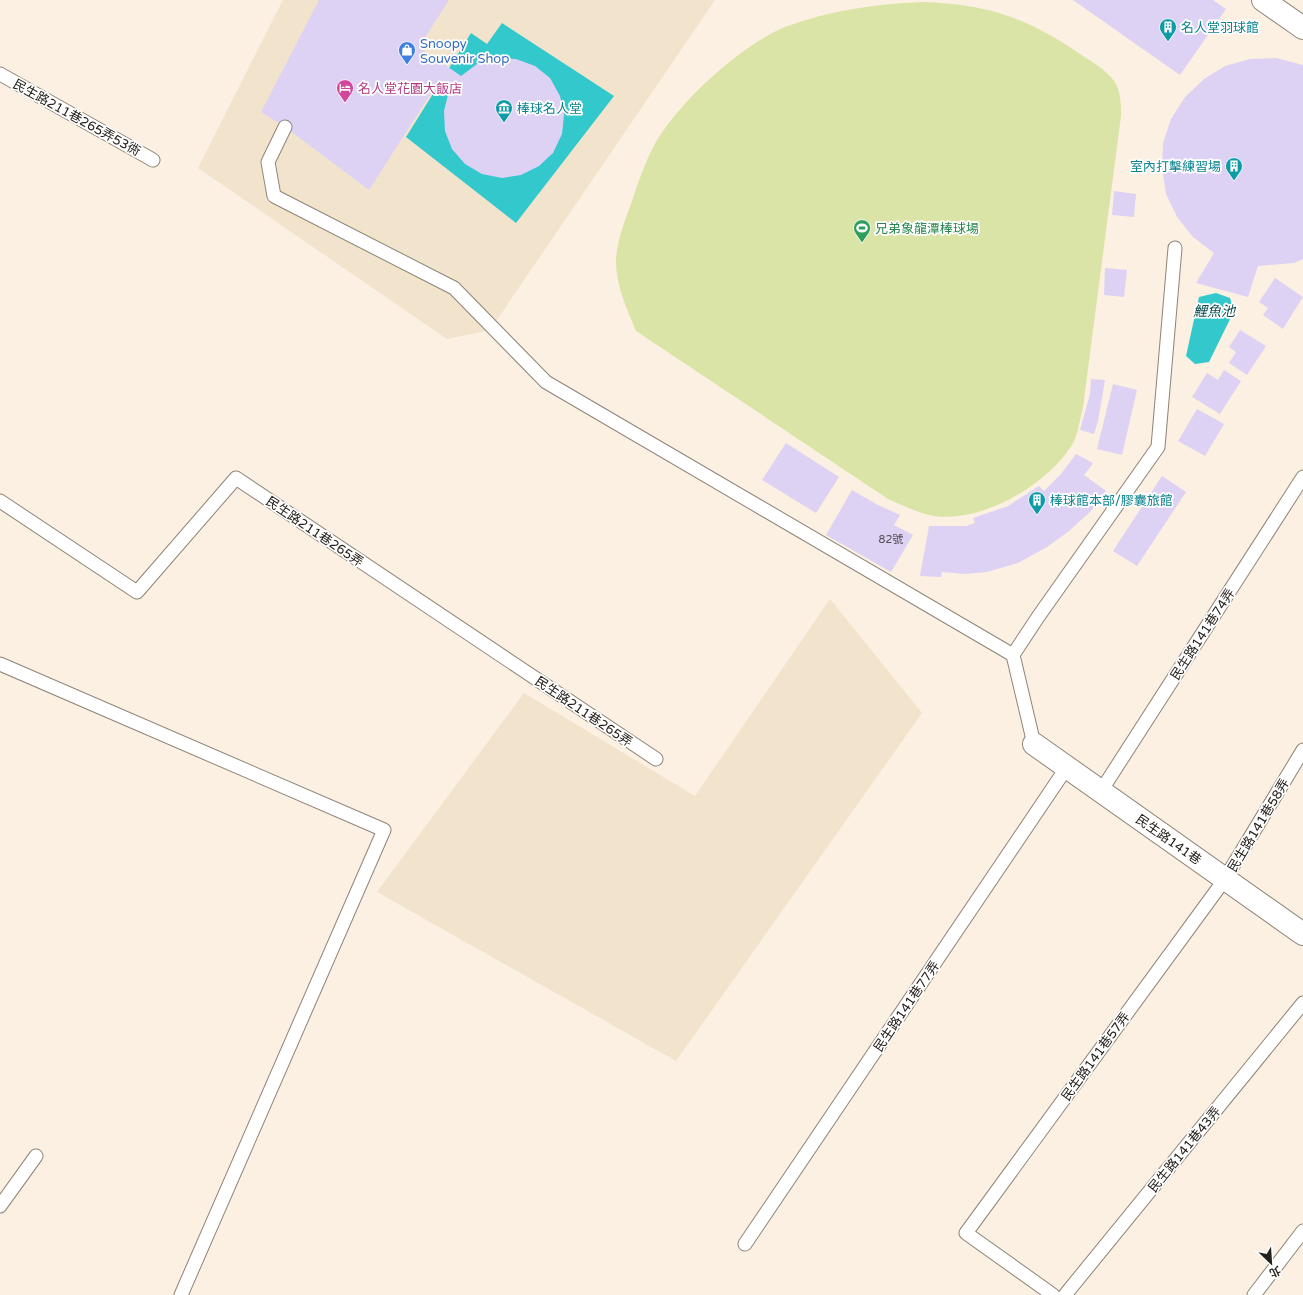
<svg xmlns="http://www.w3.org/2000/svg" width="1303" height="1295" font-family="'Varela Round','Noto Sans TC',sans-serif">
<rect width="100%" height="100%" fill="#fbf0e1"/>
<!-- built -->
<g fill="#f2e3cd">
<path d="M283 0H715L490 330 447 339 198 168Z"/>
<path d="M830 599 922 713 676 1061 377 892 524 693 695 796Z"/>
</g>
<!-- green -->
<path fill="#dae4a6" d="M924 2C988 4 1030 19 1083 56 1093 62 1107 71 1114 81 1121 90 1121 105 1121 116L1083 407C1080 418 1078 435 1072 445 1047 485 982 523 934 516 918 513 902 505 888 499L636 331C627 309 616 286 616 262 616 244 625 220 631 204 638 184 645 161 656 142 681 100 740 46 785 27 830 10 876 4 924 2Z"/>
<!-- water -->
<g fill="#33c8cc">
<path d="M502 23 614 96 516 223 406 137 471 33 487 44Z"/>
<path d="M1216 293 1230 298 1234 311 1209 362 1195 364 1186 356 1199 297Z"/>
</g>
<!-- building -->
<g fill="#ded2f4">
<path d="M319 0H449L419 47 461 76 477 64 496 58 516 59 535 66 550 78 560 96 564 115 562 134 553 153 539 166 521 175 502 178 482 174 465 164 452 149 445 131 444 111 448 95 435 87 369 190 285 127 261 112Z"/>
<path d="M1073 0H1213L1226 9 1180 75Z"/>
<path d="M1276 58 1303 65V259L1294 263 1258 266 1248 297 1196 283 1214 253 1193 237 1177 217 1166 194 1162 168 1163 143 1171 119 1185 97 1204 79 1225 66 1250 59Z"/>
<path d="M1114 191 1136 194 1134 217 1112 215Z"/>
<path d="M1105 268 1127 270 1124 297 1104 295Z"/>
<path d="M1275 278 1303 297 1283 329 1263 315 1268 308 1259 302Z"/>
<path d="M1240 330 1266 346 1247 375 1229 363 1236 352 1229 347Z"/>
<path d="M1224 370 1241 381 1220 414 1192 397 1207 373 1218 380Z"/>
<path d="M1091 379 1105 380 1098 421 1094 434 1080 430 1090 394Z"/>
<path d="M1113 384 1137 390 1122 455 1097 449Z"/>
<path d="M1197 409 1224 424 1205 456 1178 441Z"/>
<path d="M786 443 839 477 816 513 762 480Z"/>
<path d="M1076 454 1093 463 1084 475 1106 491 1091 511 1069 531 1047 547 1018 563 987 572 965 574 942 572 941 577 920 576 929 526H966L975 523 973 518 1008 506 1039 486 1044 491 1061 474Z"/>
<path d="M1162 476 1186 492 1137 566 1113 551Z"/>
<path d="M852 490 876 504 900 515 894 525 913 535 891 572 826 535Z"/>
</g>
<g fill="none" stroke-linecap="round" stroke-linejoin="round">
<!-- service casing -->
<g stroke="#8e8477" stroke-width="15">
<g id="service">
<path d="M0 74 153 160"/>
<path d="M285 127 268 162 274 196 454 288 546 382 1013 655"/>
<path d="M0 501 137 592 236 478 656 759"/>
<path d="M0 664 384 830 181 1295"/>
<path d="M1034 744 1013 655 1038 617 1158 447 1175 248"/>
<path d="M1101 791 1303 477"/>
<path d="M0 1206 36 1156"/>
<path d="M745 1244 1067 767"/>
<path d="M1053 1295 966 1233 1225 879 1303 750"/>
<path d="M1065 1295 1303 1003"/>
<path d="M1254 1295 1303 1231"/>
</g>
</g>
<!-- minor casing -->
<g stroke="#8e8477" stroke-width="24">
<g id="minor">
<path d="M1263 0 1303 28"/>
<path d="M1034 744 1303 934"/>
</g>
</g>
<!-- service -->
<use href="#service" stroke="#fff" stroke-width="13"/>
<!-- minor -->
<use href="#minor" stroke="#fff" stroke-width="22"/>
</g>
<!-- icons -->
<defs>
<g id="building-pin" transform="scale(0.9)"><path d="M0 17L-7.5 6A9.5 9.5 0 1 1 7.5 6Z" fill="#0f9aa8" stroke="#fff"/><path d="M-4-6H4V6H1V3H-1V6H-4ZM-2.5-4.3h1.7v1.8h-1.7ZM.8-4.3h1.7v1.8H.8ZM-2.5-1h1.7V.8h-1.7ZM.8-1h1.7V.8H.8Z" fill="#fff"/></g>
<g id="shop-pin" transform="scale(0.9)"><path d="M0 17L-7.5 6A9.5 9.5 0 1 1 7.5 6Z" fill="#3f7fe0" stroke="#fff"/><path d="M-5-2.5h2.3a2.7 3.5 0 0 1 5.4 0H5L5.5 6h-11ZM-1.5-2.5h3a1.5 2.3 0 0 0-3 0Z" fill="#fff"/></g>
<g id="hotel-pin" transform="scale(0.9)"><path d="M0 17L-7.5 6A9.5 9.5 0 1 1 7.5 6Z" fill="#d1479c" stroke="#fff"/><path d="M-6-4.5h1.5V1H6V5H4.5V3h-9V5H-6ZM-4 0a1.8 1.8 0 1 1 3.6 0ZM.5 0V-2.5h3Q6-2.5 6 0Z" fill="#fff"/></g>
<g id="museum-pin" transform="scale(0.9)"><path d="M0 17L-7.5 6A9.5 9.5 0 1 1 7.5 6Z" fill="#0f9aa8" stroke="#fff"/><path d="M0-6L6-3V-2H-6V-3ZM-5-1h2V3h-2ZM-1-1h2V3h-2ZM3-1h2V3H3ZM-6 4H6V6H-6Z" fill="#fff"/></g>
<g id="stadium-pin" transform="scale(0.9)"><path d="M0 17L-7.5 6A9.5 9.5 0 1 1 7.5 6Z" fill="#2e9e5b" stroke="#fff"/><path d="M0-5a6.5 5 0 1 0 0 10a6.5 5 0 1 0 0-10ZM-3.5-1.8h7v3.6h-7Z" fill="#fff"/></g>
</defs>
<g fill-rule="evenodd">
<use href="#building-pin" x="1168" y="27"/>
<use href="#shop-pin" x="407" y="50"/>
<use href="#hotel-pin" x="345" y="88"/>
<use href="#museum-pin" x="504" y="108"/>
<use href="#building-pin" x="1234" y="166"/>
<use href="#stadium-pin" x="862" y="228"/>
<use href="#building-pin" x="1037" y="500"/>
</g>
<g text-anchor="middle" stroke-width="3.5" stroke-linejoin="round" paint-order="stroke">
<!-- number labels -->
<g font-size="11" fill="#534d52">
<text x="891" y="543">82號</text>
</g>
<!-- culture labels -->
<g font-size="13" fill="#0d838f" stroke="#fff" text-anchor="start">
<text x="1181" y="32">名人堂羽球館</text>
<text x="517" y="113">棒球名人堂</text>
<text x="1221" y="171" text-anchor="end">室內打擊練習場</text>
<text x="1050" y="505">棒球館本部/膠囊旅館</text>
</g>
<!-- shop labels -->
<g font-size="13" fill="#366cbe" stroke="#fff" text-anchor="start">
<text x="420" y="48">Snoopy<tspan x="420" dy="15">Souvenir Shop</tspan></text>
</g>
<!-- hotel labels -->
<g font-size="13" fill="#b23c85" stroke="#fff" text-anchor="start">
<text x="358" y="93">名人堂花園大飯店</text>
</g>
<!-- street labels -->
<g font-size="13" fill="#25211c" stroke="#fff">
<text transform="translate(77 117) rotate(29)" y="5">民生路211巷265弄53衖</text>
<text transform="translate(315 531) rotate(34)" y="5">民生路211巷265弄</text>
<text transform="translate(1202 634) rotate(-57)" y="5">民生路141巷74弄</text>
<text transform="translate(584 711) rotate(34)" y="5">民生路211巷265弄</text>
<text transform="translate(1258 825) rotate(-59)" y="5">民生路141巷58弄</text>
<text transform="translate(1169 839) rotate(35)" y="5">民生路141巷</text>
<text transform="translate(906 1006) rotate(-56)" y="5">民生路141巷77弄</text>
<text transform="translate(1095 1056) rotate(-54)" y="5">民生路141巷57弄</text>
<text transform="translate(1184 1149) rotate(-51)" y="5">民生路141巷43弄</text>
</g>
<!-- leisure labels -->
<g font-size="13" fill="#27864d" stroke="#fff" text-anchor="start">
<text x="875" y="233">兄弟象龍潭棒球場</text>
</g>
<!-- water labels -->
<g font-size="14" font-style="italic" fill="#0b4b4c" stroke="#fff">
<text x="1214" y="316">鯉魚池</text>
</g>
</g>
<!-- north arrow -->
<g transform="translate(1271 1263) rotate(155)" stroke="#ffffff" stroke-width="3" paint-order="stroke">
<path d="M0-3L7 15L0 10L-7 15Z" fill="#25211c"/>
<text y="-6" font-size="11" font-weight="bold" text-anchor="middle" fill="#25211c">北</text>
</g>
</svg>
